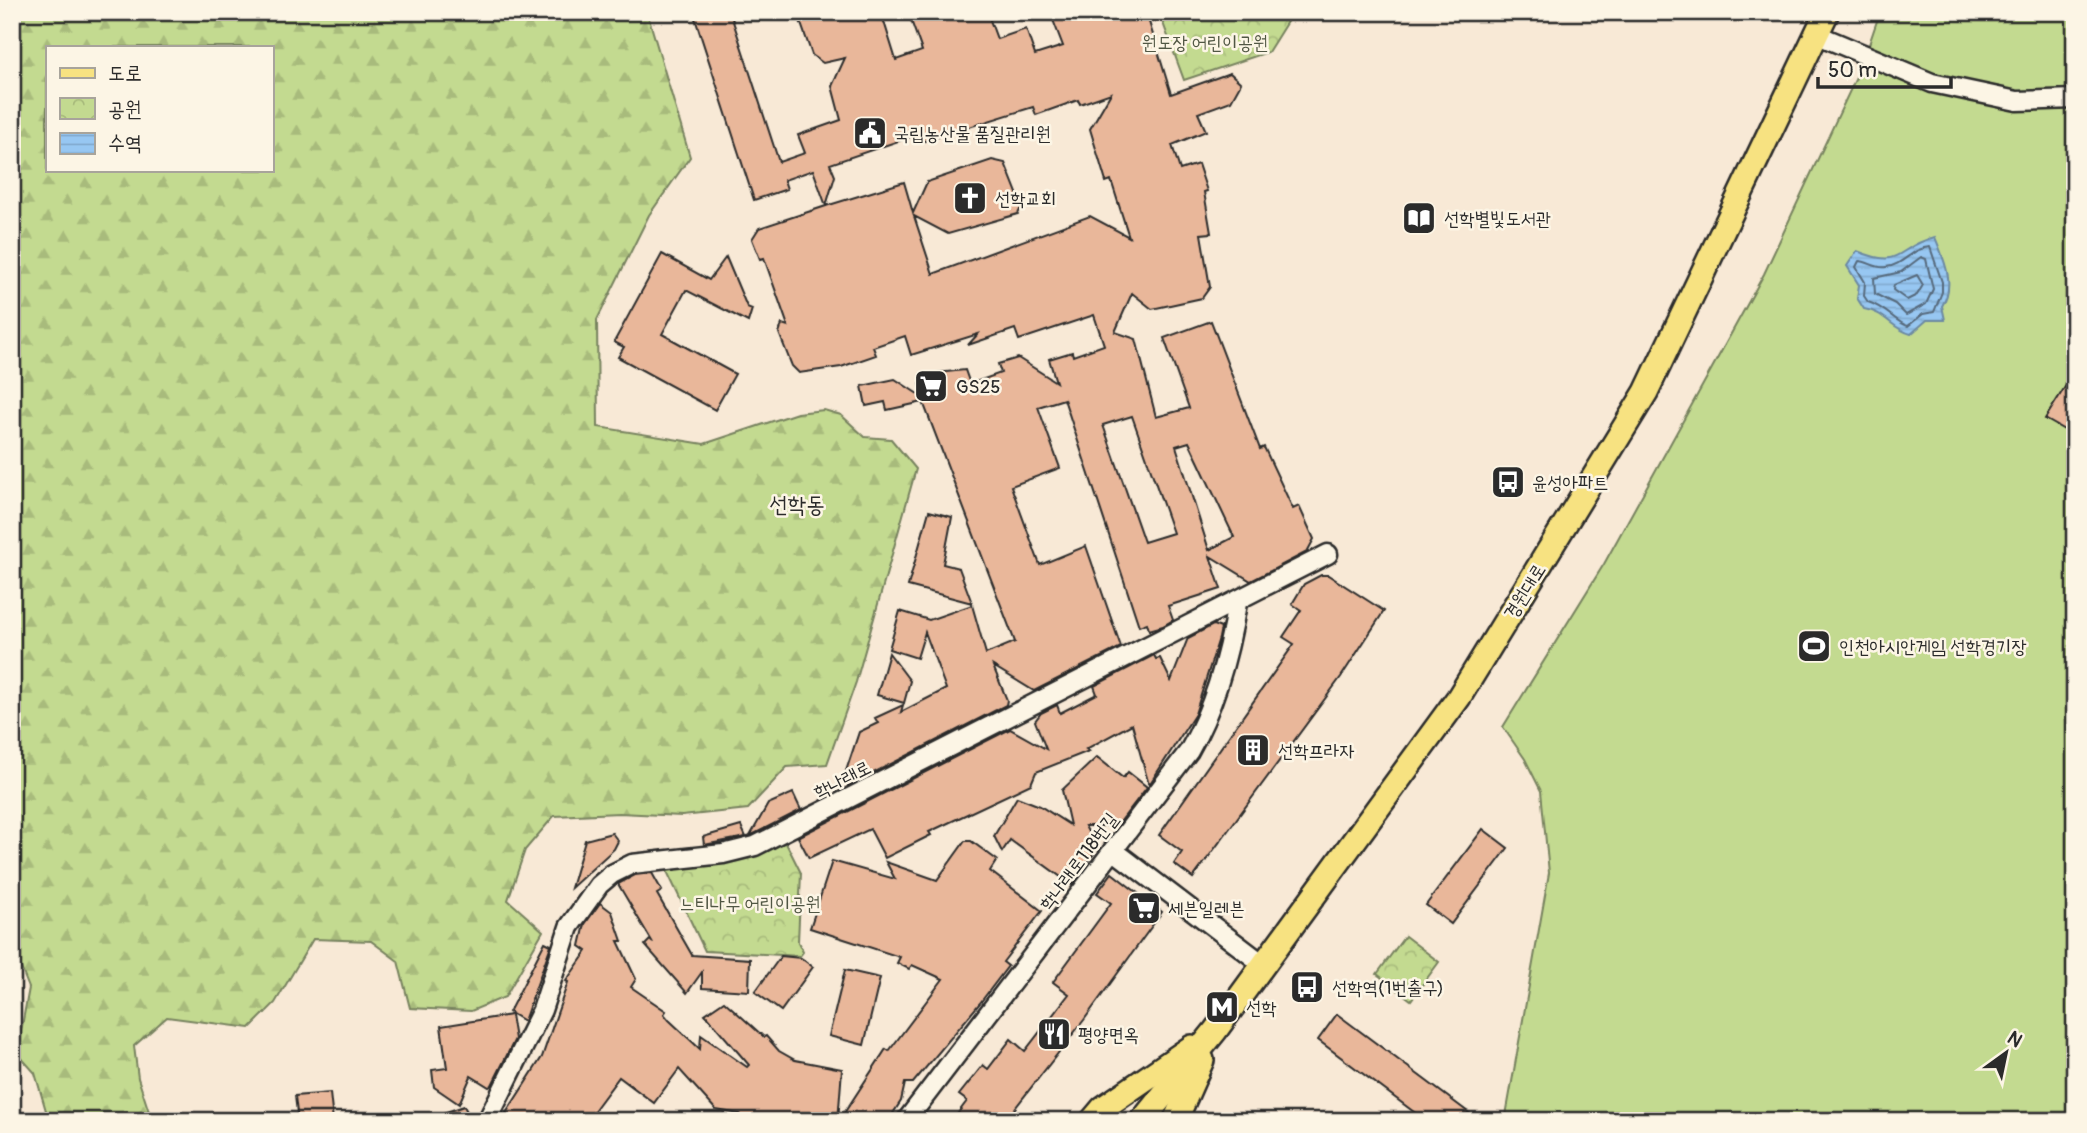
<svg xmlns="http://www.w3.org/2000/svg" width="2087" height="1133" font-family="Pangolin,'Poor Story',sans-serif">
<defs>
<pattern id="forest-firs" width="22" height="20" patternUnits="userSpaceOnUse" patternTransform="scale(1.75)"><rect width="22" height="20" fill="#c3da90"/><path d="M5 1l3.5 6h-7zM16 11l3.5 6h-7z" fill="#a8bb7c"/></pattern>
<pattern id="park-crowns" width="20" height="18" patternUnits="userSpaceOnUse" patternTransform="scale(1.75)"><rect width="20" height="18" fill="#c3da90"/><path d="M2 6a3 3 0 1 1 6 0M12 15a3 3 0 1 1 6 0" fill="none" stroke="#a8bb7c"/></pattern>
<pattern id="water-rules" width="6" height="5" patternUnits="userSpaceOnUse" patternTransform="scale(1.75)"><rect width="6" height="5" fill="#97c7f2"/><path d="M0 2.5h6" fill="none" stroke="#82abd0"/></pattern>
</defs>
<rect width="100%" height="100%" fill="#f8e9d6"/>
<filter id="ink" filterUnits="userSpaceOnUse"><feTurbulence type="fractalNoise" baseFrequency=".0143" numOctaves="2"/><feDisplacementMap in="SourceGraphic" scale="14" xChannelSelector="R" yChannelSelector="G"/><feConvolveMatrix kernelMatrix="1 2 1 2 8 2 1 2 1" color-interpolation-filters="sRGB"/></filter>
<g filter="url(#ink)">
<!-- forest -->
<path fill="url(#forest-firs)" stroke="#77825e" stroke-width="2" fill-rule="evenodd" d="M12 12H647L690 157 649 215 597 320 598 427 704 444 797 413 824 410 841 415 865 437 891 439 916 469 856 682 827 764 787 767 748 809 682 816 619 813 554 816 525 850 508 900 543 931 505 997 471 1011 410 1008 398 961 371 941 313 939 275 1003 250 1028 167 1017 134 1046 138 1078 150 1115 148 1121H49L35 1073 17 1053 29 988 12 945ZM47 47H271V170H47Z"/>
<!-- park -->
<g fill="url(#park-crowns)" stroke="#77825e" stroke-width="2">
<path d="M1159 12H1293L1268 52 1184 80Z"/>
<path d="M782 835 801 873 798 942 803 952 800 956 705 951 663 863Z"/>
<path d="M1405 936 1439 962 1411 1000 1377 974Z"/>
</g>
<!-- pitch -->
<path fill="#c3da90" stroke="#77825e" stroke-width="2" d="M1880 12H2075V1121H1505L1549 873 1541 791 1525 759 1503 727 1604 564 1764 274 1862 65Z"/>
<!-- water -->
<path fill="url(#water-rules)" stroke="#6c89a2" stroke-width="2" d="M1935 237C1944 260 1956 284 1942 306L1945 320H1927L1911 334C1892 329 1885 312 1864 309L1857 298 1859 285 1847 266 1857 251C1904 270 1893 248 1935 237Z"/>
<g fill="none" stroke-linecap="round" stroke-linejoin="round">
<!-- shore -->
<g stroke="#56697b" stroke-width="2">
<path d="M1930 247 1942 282V292L1934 312 1923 314 1908 326C1896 323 1887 308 1868 302L1864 296 1865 282 1856 267 1859 261C1868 261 1876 269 1886 267 1904 265 1912 248 1930 247Z"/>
<path d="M1921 257 1926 259 1933 289 1926 304 1906 315 1895 304 1875 294 1874 278 1901 272Z"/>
<path d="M1917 275 1923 285 1917 295 1907 300 1893 290 1894 285Z"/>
</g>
</g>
<!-- building -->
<g fill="#e9b79a" stroke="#2b2b2b" stroke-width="2" fill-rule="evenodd">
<path d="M693 12H730L779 162 805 153 798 135 841 120 832 86 845 58 823 63 812 55 797 12H881L896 60 922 51 908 12H987L997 39 1026 29 1035 55 1063 46 1050 12H1146L1171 94 1230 73 1241 83 1231 101 1198 113 1206 131 1172 145 1180 170 1198 164 1207 191 1204 192 1211 233 1201 234 1210 287 1202 298 1152 309 1132 293 1115 332 1136 339 1156 417 1189 408 1164 338 1211 321 1260 449 1264 447 1293 509 1299 506 1314 539 1307 552 1251 581 1210 556 1221 589 1168 606 1173 620 1163 626 1149 630 1147 623 1139 626 1064 399 1038 407 1060 468 1011 486 1040 565 1086 546 1121 647 1034 691 993 666 1007 700 1006 705 848 786 843 780 859 732 878 723 875 718 903 705 901 712 946 689 925 632 917 658 889 649 900 611 929 620 972 605 986 654 1015 642 923 402 887 410 885 402 866 406 862 386 895 379 924 398 920 384 927 374 965 370 970 384 1001 373 998 364 1018 358 1056 382 1049 359 1072 352 1073 356 1104 345 1094 315 1019 340 1015 329 968 345 978 334 911 355 905 336 873 347 876 355 841 367 799 373 792 366 779 333 782 324 788 326 764 258 760 259 752 239 759 228 826 206 813 170 784 180 787 189 754 200ZM1111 93 1090 129 1106 182 1111 180 1129 237 1090 216 933 274 914 216 948 234 1018 214 1022 206 1005 163 992 160 927 182 913 213 904 182 826 206 835 176 830 164 919 134 921 142 1033 107 1036 115 1078 100 1080 104ZM1132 416 1173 533 1144 542 1103 425ZM1189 442 1234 537 1209 550 1176 446Z"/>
<path d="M662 254 709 280 726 257 747 307 752 309 748 322 686 290 662 334 735 374 715 410 618 357 624 347 614 342Z"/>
<path d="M2075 371V436L2045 419Z"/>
<path d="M929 511 952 517 943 564 959 568 972 603 908 586Z"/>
<path d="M1321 575H1328L1384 611 1341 677 1193 878 1174 864 1182 852 1159 835 1294 644 1283 637 1301 610 1292 604 1304 584Z"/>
<path d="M1213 625 1221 628 1219 638 1195 714 1149 785 1132 724 1086 749 1089 751 1036 772 1031 784 929 832 931 835 885 858 870 829 809 858 798 837 1010 729 1046 749 1035 721 1041 713 1057 705 1060 713 1097 694 1094 686 1154 655 1156 659 1160 658 1171 681 1188 638Z"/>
<path d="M889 653 910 681 904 703 877 695Z"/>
<path d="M1097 757 1123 778 1128 772 1147 787 1117 826H1085L1097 849 1072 885 1010 840 1002 852 994 836 1017 797 1040 806 1070 825 1062 790Z"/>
<path d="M793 793 801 810 750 836 768 804Z"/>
<path d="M741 826 746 837 704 845 703 837Z"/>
<path d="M1483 829 1508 848 1451 924 1426 905Z"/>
<path d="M612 833 618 841 614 849 571 888 585 840Z"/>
<path d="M965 841H971L997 860 990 871 1042 911 1003 962 1008 966 980 1003 913 1083H905L901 1101 888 1121H839L886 1049 889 1051 943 979 912 965 909 969 897 963 900 957 810 928 832 861 895 879 886 862 937 880Z"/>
<path d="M652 873 662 891 657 894 692 955 750 959 749 991 702 988V972L687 993 645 945 650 940 653 943 618 884 635 875Z"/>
<path d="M1112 873 1162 912 1084 1020 1005 1121H952L967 1101 959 1095 983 1065 988 1069 1011 1039 1025 1051 1069 994 1053 982 1111 903 1097 893Z"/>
<path d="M600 903 612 912 622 941H618L636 979 631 987 666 1011 664 1014 669 1020 700 1049 701 1035 747 1067 749 1065 705 1014 724 1001 764 1037 766 1036 779 1051 795 1060 842 1069 838 1121H734L740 1114 716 1110 679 1069 654 1103 619 1077 593 1112 604 1121H501L542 1057 568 982 566 981 587 951 580 946 585 924Z"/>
<path d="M545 942 551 945 524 1021 509 1012Z"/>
<path d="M781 956 801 958 813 967 781 1011 755 992Z"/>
<path d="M845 970 880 978 864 1045 829 1036Z"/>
<path d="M1337 1014 1480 1121H1426L1318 1040Z"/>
<path d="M511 1015 515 1039 492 1085 489 1087 471 1076 459 1104 434 1087 432 1070 447 1068 441 1026Z"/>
<path d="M330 1093 333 1121H298L295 1096Z"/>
<path d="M464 1106 472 1121H428V1118Z"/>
</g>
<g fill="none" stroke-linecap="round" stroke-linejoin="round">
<!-- minor casing -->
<g stroke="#2b2b2b" stroke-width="23">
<g id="minor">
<path d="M1818 35 1932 83 2017 101 2075 99"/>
<path d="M1113 850 1264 965"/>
<path d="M487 1121 542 1010 569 927 599 885 612 874 632 864 723 854 755 846 1328 554"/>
<path d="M906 1121 1189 751C1215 706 1229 653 1237 603"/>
</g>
</g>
<!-- major casing -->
<g stroke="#2b2b2b" stroke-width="28">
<g id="major">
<path d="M1092 1121 1103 1108 1192 1047"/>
<path d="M1142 1121 1215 1031 1459 697 1646 392 1827 12"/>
<path d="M1175 1121 1202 1060"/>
</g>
</g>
<!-- minor -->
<use href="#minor" stroke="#fcf5e5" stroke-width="18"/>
<!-- major -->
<use href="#major" stroke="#f7e281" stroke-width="23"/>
</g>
</g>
<!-- icons -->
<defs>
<g id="civic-square" transform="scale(1.75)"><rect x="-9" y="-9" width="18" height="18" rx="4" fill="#2b2b2b" stroke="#fcf5e5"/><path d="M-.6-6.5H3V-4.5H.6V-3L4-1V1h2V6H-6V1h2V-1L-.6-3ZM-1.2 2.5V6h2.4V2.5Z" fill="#fff"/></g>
<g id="church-square" transform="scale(1.75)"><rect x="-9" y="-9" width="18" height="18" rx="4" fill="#2b2b2b" stroke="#fcf5e5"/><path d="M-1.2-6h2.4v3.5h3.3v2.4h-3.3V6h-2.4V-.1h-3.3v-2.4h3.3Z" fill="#fff"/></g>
<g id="library-square" transform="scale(1.75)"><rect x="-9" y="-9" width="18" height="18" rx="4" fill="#2b2b2b" stroke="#fcf5e5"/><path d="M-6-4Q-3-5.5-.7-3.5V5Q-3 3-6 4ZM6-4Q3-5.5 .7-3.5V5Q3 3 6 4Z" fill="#fff"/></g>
<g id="supermarket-square" transform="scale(1.75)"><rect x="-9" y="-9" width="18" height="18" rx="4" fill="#2b2b2b" stroke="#fcf5e5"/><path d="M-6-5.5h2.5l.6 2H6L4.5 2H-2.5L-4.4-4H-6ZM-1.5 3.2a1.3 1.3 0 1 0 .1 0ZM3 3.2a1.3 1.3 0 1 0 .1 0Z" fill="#fff"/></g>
<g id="bus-square" transform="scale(1.75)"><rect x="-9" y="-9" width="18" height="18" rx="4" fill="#2b2b2b" stroke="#fcf5e5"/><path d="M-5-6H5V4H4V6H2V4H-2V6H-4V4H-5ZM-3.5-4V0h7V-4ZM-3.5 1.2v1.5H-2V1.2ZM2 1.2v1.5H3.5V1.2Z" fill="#fff"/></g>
<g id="stadium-square" transform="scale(1.75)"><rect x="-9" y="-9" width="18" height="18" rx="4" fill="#2b2b2b" stroke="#fcf5e5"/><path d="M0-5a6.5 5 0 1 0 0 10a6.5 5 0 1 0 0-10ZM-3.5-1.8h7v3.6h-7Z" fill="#fff"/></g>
<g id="building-square" transform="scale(1.75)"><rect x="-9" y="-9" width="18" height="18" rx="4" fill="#2b2b2b" stroke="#fcf5e5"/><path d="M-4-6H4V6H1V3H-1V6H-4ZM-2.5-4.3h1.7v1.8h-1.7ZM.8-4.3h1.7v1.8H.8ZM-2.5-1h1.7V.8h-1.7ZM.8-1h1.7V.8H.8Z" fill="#fff"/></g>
<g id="metro-square" transform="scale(1.75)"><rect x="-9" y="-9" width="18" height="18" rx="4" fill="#2b2b2b" stroke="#fcf5e5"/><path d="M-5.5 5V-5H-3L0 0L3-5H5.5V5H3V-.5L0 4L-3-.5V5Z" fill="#fff"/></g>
<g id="restaurant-square" transform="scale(1.75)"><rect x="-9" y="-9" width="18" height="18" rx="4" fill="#2b2b2b" stroke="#fcf5e5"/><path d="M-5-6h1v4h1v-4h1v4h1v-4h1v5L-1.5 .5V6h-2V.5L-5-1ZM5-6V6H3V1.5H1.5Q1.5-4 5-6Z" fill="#fff"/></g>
</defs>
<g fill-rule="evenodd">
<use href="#civic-square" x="870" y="133"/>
<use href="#church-square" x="970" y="198"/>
<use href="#library-square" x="1419" y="218"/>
<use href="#supermarket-square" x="931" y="386"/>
<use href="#bus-square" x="1508" y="482"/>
<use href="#stadium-square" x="1814" y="646"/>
<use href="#building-square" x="1253" y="750"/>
<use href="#supermarket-square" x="1144" y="908"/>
<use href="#bus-square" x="1307" y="987"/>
<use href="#metro-square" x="1222" y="1007"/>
<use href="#restaurant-square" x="1054" y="1034"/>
</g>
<g text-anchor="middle" stroke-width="5" stroke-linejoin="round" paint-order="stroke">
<!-- park labels -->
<g font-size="19" fill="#515744" stroke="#fcf5e5">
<text x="1205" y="49">원도장 어린이공원</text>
<text x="750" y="910">느티나무 어린이공원</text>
</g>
<!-- poi labels -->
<g font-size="19" fill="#2b2b2b" stroke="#fcf5e5" text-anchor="start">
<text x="894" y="140">국립농산물 품질관리원</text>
<text x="995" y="205">선학교회</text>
<text x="1444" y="225">선학별빛도서관</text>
<text x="956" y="393">GS25</text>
<text x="1532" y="489">윤성아파트</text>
<text x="1839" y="653">인천아시안게임 선학경기장</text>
<text x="1278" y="757">선학프라자</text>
<text x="1168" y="915">세븐일레븐</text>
<text x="1332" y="994">선학역(1번출구)</text>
<text x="1246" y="1014">선학</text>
<text x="1078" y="1041">평양면옥</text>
</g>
<!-- street labels -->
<g font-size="19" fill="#2b2b2b" stroke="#fcf5e5">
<text transform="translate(1524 591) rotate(-58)" y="7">경원대로</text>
<text transform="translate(842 779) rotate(-27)" y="7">학나래로</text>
<text transform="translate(1078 861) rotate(-53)" y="7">학나래로118번길</text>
</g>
<!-- quarter labels -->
<g font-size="23" fill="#2b2b2b" stroke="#fcf5e5">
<text x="797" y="512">선학동</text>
</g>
</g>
<!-- margin -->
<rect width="2087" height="1133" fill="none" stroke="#fcf5e5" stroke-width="42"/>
<rect x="21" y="21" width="2045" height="1091" fill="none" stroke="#2b2b2b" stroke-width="2.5" filter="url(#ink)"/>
<!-- legend -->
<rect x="46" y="46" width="228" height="126" fill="#fcf5e5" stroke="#a8a49b" stroke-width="2"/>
<rect x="60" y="68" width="35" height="10" fill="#f7e281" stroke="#a8a49b" stroke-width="2"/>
<text x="108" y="80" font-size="21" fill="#2b2b2b">도로</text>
<rect x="60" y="98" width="35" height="21" fill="url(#park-crowns)" stroke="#a8a49b" stroke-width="2"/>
<text x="108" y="116" font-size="21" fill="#2b2b2b">공원</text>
<rect x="60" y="133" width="35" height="21" fill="url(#water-rules)" stroke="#a8a49b" stroke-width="2"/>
<text x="108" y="150" font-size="21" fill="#2b2b2b">수역</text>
<!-- north arrow -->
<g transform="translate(2006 1053) rotate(33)" stroke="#fcf5e5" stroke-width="5" paint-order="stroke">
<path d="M0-5L12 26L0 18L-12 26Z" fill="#2b2b2b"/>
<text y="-10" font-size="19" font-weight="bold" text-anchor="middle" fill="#2b2b2b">N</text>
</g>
<!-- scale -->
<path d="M1818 77v10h133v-10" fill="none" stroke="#2b2b2b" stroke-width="3.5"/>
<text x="1828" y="77" font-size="21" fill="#2b2b2b" stroke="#fcf5e5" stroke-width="5" paint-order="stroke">50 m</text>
</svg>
